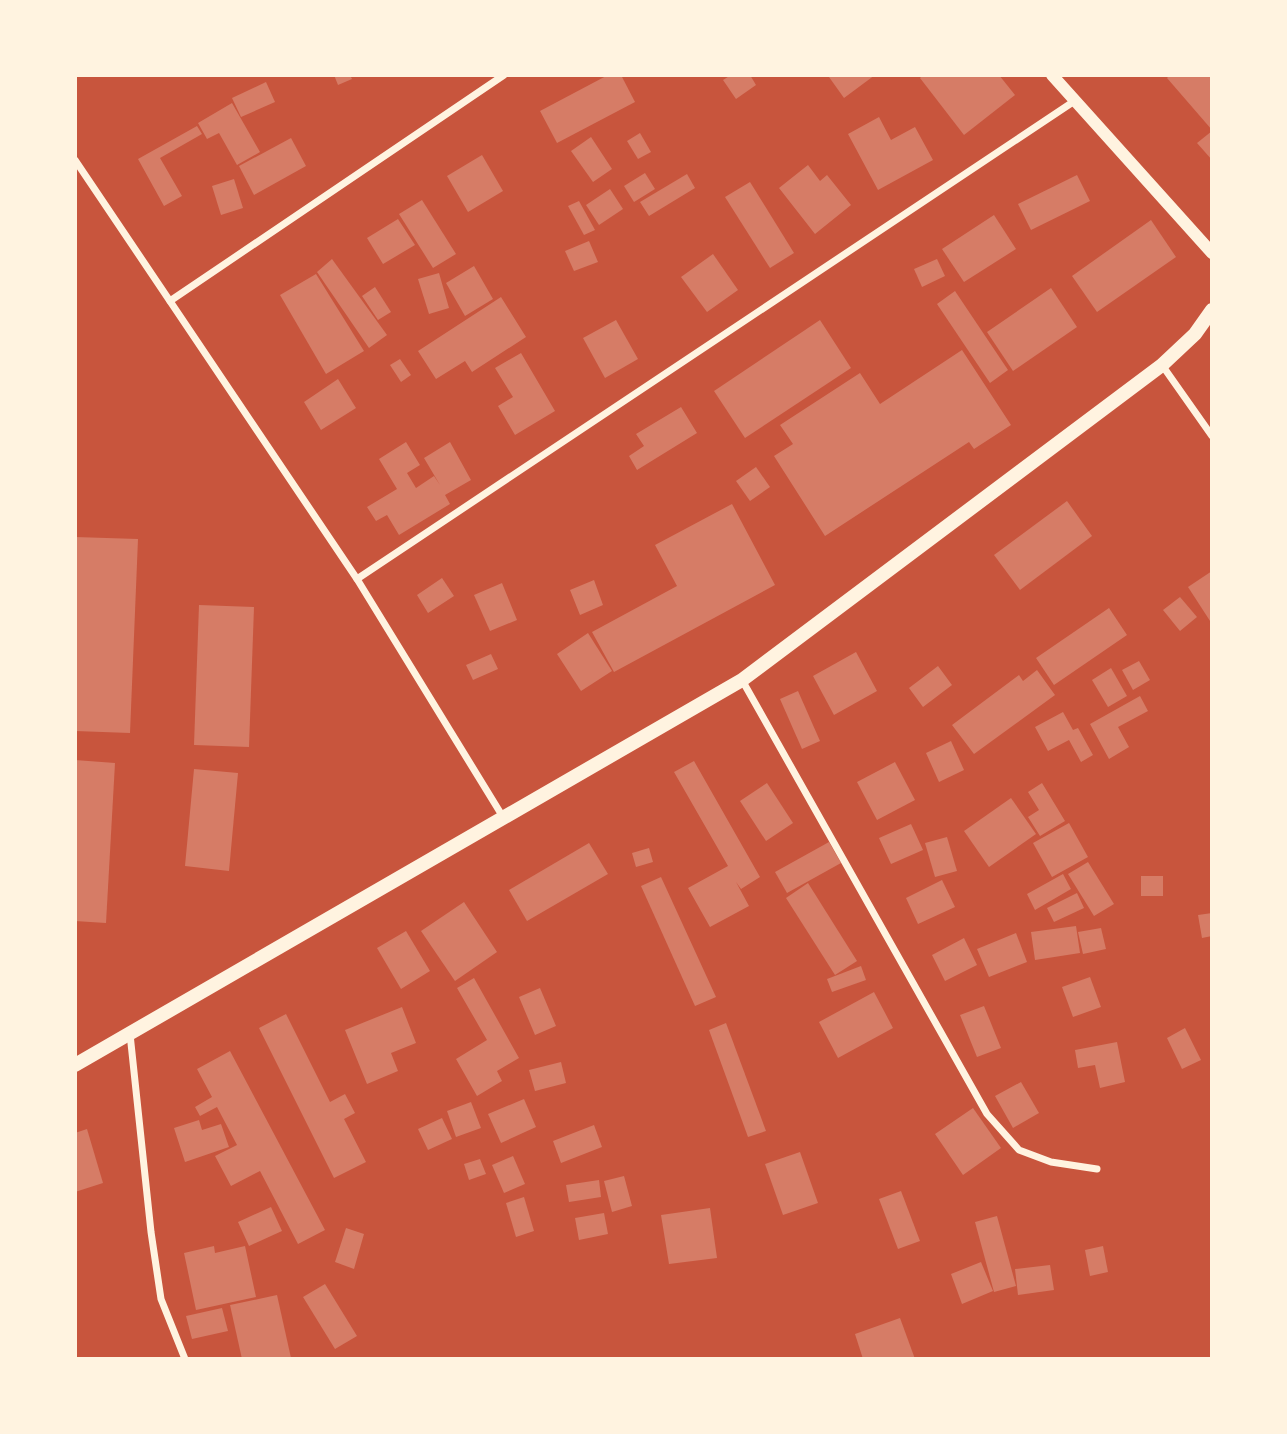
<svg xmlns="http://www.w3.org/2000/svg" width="1287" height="1434" font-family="Arial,sans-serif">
<rect width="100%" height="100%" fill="#c8553d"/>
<!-- building -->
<g fill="#d67c66">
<path d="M334 75H350L352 79 338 85Z"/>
<path d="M608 75H621L635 102 557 143 540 111Z"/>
<path d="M731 75H750L756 85 736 99 723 80Z"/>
<path d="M831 75H875L844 98 829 77Z"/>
<path d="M923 75H999L1015 95 964 135 920 78Z"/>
<path d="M1170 75H1212V130L1167 78Z"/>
<path d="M266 82 275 102 241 117 232 98Z"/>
<path d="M232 103 260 152 237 165 219 133 207 139 198 123Z"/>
<path d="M879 117 891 140 915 127 933 160 878 190 848 134Z"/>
<path d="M197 126 202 134 160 158 182 196 164 206 138 159Z"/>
<path d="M1212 131V160L1197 143Z"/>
<path d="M640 133 651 152 638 159 627 141Z"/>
<path d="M591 137 612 169 593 182 571 151Z"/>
<path d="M291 138 306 166 254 195 239 166Z"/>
<path d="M482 155 503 191 468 212 447 176Z"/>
<path d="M808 165 820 181 827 175 851 205 815 234 779 188Z"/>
<path d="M645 173 655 189 634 202 624 186Z"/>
<path d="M687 174 695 188 649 216 640 202Z"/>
<path d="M1077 175 1090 201 1031 230 1018 204Z"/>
<path d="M234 179 243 208 221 215 212 186Z"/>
<path d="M750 182 794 253 770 268 725 197Z"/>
<path d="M610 189 623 209 599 225 586 205Z"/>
<path d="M422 200 456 254 433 268 399 214Z"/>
<path d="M579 201 595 230 584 235 568 206Z"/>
<path d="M994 215 1016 249 964 282 942 249Z"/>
<path d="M398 219 415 245 383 264 367 238Z"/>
<path d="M1151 220 1176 257 1097 312 1072 276Z"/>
<path d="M589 241 598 262 574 271 565 251Z"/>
<path d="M713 254 738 290 707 312 681 277Z"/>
<path d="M332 259 387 335 369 348 317 272Z"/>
<path d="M937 259 945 276 922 287 914 269Z"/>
<path d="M474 266 493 299 465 316 446 283Z"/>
<path d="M439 273 449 308 429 314 418 279Z"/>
<path d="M316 274 364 351 326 374 280 295Z"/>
<path d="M375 287 391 312 378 320 362 296Z"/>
<path d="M1051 288 1077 327 1013 371 987 332Z"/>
<path d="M955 291 1008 370 990 383 937 304Z"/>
<path d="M501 297 526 337 472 372 465 361 436 379 418 351Z"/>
<path d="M616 320 638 359 605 378 583 338Z"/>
<path d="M820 320 851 368 745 438 714 391Z"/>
<path d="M962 350 1011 425 974 449 969 442 825 536 774 456 793 444 780 425 860 373 880 404Z"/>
<path d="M521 353 555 411 515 435 498 406 513 397 495 368Z"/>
<path d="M400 359 411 375 401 382 390 365Z"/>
<path d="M338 379 356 408 321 430 304 402Z"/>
<path d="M681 407 697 433 637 470 629 456 644 446 636 434Z"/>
<path d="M406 442 420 465 407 473 416 488 434 476 440 485 424 458 450 442 471 480 445 495 450 504 399 535 387 515 376 521 367 507 397 489 379 459Z"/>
<path d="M756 467 770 487 750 501 736 481Z"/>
<path d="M1067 501 1092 536 1020 590 994 555Z"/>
<path d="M732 504 775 585 614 672 592 632 677 586 655 545Z"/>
<path d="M75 537 138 539 130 733 75 731Z"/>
<path d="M1212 571V624L1188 587Z"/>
<path d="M442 578 454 596 428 613 417 595Z"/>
<path d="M594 580 603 605 580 615 570 590Z"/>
<path d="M502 583 517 620 490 631 474 595Z"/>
<path d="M1180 597 1197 617 1180 631 1163 610Z"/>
<path d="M199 605 254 607 249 747 194 745Z"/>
<path d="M1109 608 1127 635 1054 685 1036 658Z"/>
<path d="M588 633 612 671 581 691 557 654Z"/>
<path d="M856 652 877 691 834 715 813 676Z"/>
<path d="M491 654 498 669 473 680 466 665Z"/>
<path d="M1139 661 1150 680 1133 690 1122 670Z"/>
<path d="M938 666 952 685 923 707 909 688Z"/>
<path d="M1111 668 1127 696 1108 707 1092 680Z"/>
<path d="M1037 670 1055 695 974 754 952 725 1019 675 1023 681Z"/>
<path d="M798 691 820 741 802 749 780 699Z"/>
<path d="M1140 696 1148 711 1118 727 1129 747 1109 759 1090 724Z"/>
<path d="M1063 712 1073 730 1078 728 1093 755 1081 762 1069 740 1048 751 1035 727Z"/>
<path d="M951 741 964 770 939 782 926 753Z"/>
<path d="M75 760 115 763 106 923 75 921Z"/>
<path d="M694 761 760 877 741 889 736 882 749 906 710 927 688 888 728 866 674 772Z"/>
<path d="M895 762 915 800 877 820 857 782Z"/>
<path d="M194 769 238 773 229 871 185 866Z"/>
<path d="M767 783 793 823 766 841 740 801Z"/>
<path d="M1042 783 1065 821 1040 836 1028 817 1039 810 1028 792Z"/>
<path d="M1011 798 1036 834 989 867 964 831Z"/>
<path d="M1069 823 1088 857 1052 877 1033 843Z"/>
<path d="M911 824 923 850 891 864 879 838Z"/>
<path d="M947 837 957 871 935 877 925 843Z"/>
<path d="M829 842 841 863 787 893 775 872Z"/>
<path d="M589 843 608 874 527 921 509 890Z"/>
<path d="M649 848 653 862 636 867 632 853Z"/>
<path d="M1088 862 1114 904 1094 916 1068 874Z"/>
<path d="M1063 874 1071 889 1035 910 1027 894Z"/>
<rect x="1141" y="876" width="22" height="20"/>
<path d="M661 877 716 997 695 1006 641 886Z"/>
<path d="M942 880 955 907 918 924 906 898Z"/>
<path d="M808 883 857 961 835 975 786 898Z"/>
<path d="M1077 893 1084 908 1054 922 1047 908Z"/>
<path d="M464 902 497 952 455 981 421 931Z"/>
<path d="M1212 913V936L1202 938 1198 915Z"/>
<path d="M1076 926 1080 953 1035 960 1031 932Z"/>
<path d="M1101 928 1106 949 1083 954 1078 932Z"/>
<path d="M406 931 430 971 401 989 377 948Z"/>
<path d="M1016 933 1027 962 989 977 977 949Z"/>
<path d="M964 938 977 965 945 981 932 955Z"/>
<path d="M861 966 866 980 832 992 827 979Z"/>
<path d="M1090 977 1101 1007 1073 1017 1062 987Z"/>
<path d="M474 978 519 1058 497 1071 502 1081 477 1096 456 1059 487 1040 457 988Z"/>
<path d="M540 988 556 1026 535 1035 519 997Z"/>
<path d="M874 992 893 1028 838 1058 819 1022Z"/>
<path d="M984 1006 1001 1048 977 1057 960 1015Z"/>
<path d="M402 1007 416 1043 391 1053 398 1071 367 1084 345 1030Z"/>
<path d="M286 1014 330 1102 345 1094 355 1113 344 1119 366 1162 334 1178 259 1028Z"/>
<path d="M726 1023 766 1131 748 1137 709 1030Z"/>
<path d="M1185 1028 1201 1060 1182 1069 1167 1038Z"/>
<path d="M1117 1042 1125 1082 1100 1088 1095 1065 1078 1068 1075 1050Z"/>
<path d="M230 1051 325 1230 298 1244 260 1171 231 1186 215 1156 237 1145 217 1107 200 1116 195 1107 212 1097 197 1069Z"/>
<path d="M561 1062 566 1083 535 1091 529 1070Z"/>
<path d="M1021 1082 1039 1113 1013 1128 995 1096Z"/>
<path d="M524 1099 536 1127 501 1143 488 1114Z"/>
<path d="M471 1102 481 1128 456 1137 447 1111Z"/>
<path d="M973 1108 1001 1148 963 1175 935 1134Z"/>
<path d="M442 1118 452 1139 428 1150 418 1129Z"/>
<path d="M199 1120 202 1130 221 1124 229 1147 185 1162 174 1128Z"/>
<path d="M594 1125 602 1147 561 1163 553 1141Z"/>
<path d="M87 1129 103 1183 75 1192V1133Z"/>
<path d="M800 1152 818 1203 783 1215 765 1164Z"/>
<path d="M513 1156 525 1184 504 1193 492 1165Z"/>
<path d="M480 1159 486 1174 469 1180 464 1164Z"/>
<path d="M624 1176 632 1206 612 1212 604 1181Z"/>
<path d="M599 1180 601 1197 569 1202 566 1185Z"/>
<path d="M901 1191 920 1241 898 1249 879 1199Z"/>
<path d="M524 1197 534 1231 516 1237 506 1203Z"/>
<path d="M271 1207 282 1231 249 1246 238 1222Z"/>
<path d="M710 1208 717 1258 669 1264 661 1215Z"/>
<path d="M604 1213 608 1234 579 1240 575 1218Z"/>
<path d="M997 1216 1016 1286 994 1292 975 1222Z"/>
<path d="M346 1228 364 1234 354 1269 335 1262Z"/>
<path d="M214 1246 215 1253 245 1246 256 1297 196 1310 184 1253Z"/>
<path d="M1103 1246 1108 1272 1090 1276 1085 1250Z"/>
<path d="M981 1262 993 1291 962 1304 951 1274Z"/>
<path d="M1050 1265 1054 1290 1018 1295 1015 1269Z"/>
<path d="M325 1284 357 1336 335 1349 303 1297Z"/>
<path d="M277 1295 291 1358 242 1359 230 1305Z"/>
<path d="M222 1308 228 1331 192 1339 186 1316Z"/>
<path d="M900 1318 915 1359H863L855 1334Z"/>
</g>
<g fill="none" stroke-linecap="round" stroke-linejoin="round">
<!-- minor -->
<g stroke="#fff3e0" stroke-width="7">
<path d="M75 160 357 579 503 817"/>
<path d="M170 301 504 75"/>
<path d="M1162 365 1212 436"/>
<path d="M357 579 1076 100"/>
<path d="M742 680 987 1114 1019 1150 1051 1162 1097 1169"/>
<path d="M130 1034 151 1232 161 1299 185 1359"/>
</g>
<!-- tertiary -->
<path stroke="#fff3e0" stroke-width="12" d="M1052 75 1212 253"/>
<!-- secondary -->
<path stroke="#fff3e0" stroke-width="14" d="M75 1065 742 680 1162 365 1195 334 1212 310"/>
</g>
<!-- border -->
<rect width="1287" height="1434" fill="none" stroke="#fff3e0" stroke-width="154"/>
</svg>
